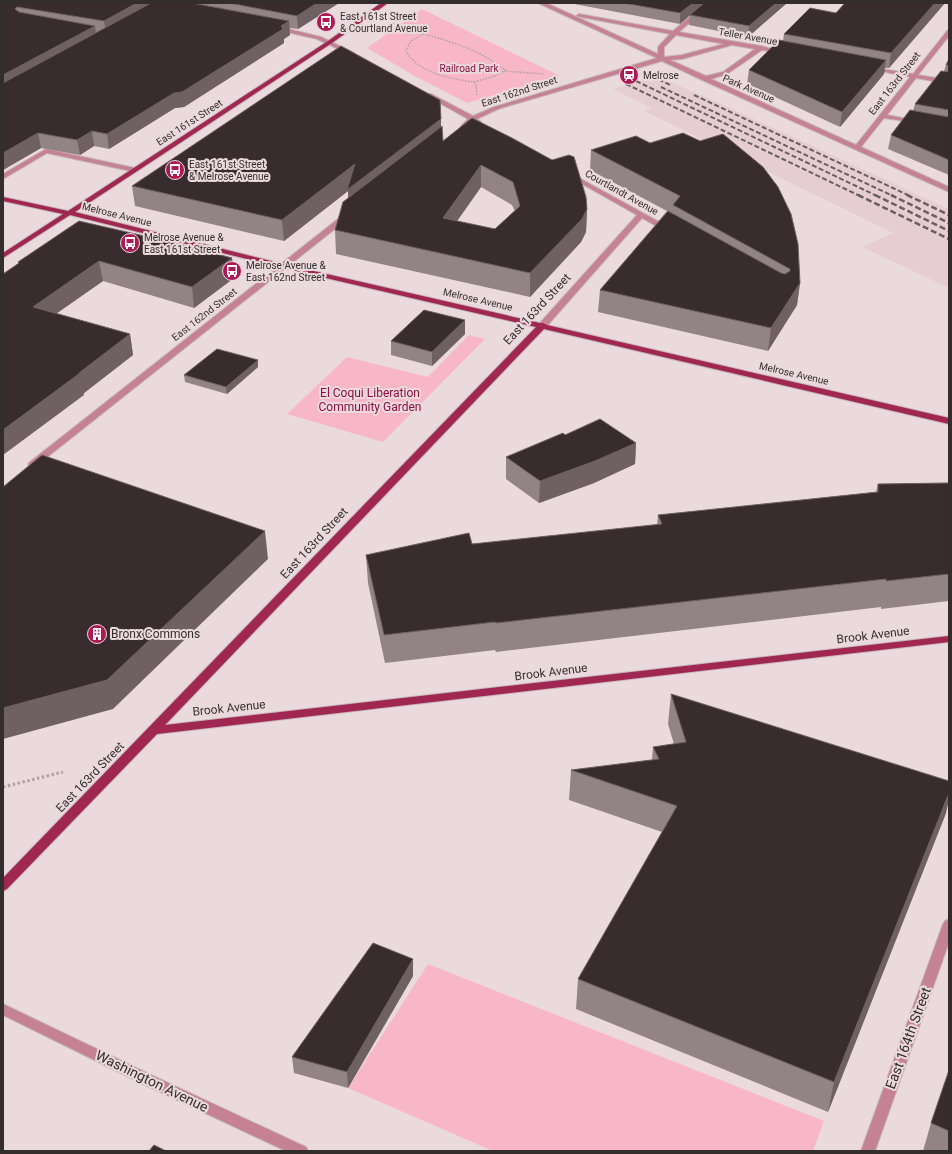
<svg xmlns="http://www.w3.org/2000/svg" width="952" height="1154" font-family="Roboto,sans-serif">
<rect width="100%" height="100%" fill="#ebdadd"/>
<!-- built -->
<path fill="#e6cdd2" d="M656 76 708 98 949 209V288L862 247 893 233 644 111 652 108 613 89Z"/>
<!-- green -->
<g fill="#f8b7c6">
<path d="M422 9 560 76 467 103 413 75 367 48Z"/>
<path d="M469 335 485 339 383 442 287 414 347 357 428 377Z"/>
<path d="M428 964 824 1121 813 1151H493L348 1088Z"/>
</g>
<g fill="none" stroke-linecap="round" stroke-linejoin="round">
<!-- minor casing -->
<g stroke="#c6b7ba" stroke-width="2">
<g id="minor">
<path d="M538 3H546L658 54V47L670 34 576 16 579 14 673 31 706 3H712L679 32 761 46 785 52 782 54 762 50 727 74 711 79 856 145 910 77 870 69V67L913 74 947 31 949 30V36L918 75 949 80V84L916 78 887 115 918 121V123L884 118 861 147 949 187V192L702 80 662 61 498 109 477 119 481 122 480 123 473 122 465 128H461V126L468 119 427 96V94H431L473 116 494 107 657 58ZM676 35 724 44 682 55 664 57V47ZM732 45 755 49 723 72 706 76 670 60 682 59Z"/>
<path d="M276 26 321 37 354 53 349 54 317 39 274 29V27Z"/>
<path d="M46 149 135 168 138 170 135 172 47 153 3 179V174Z"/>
<path d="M570 173 672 229 668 231H665L642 218 546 327H543L539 325 540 323 637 215 568 176V174Z"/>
<path d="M343 215H346L350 217 36 466H30L28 464 30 462Z"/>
<path d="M949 919V942L875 1151H861L943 924 945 921Z"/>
<path d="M3 1004 151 1075 306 1147 308 1151H286L141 1083 3 1015Z"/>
</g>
</g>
<!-- major casing -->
<g stroke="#c6b7ba" stroke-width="2">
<path id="major" d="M381 3H388L332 43 75 212 283 264 540 323H543L547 325 949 418V424L544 329 165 725 949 636V642L157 734 7 889 3 891V878L536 327 283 268 70 215 3 258V253L63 214 3 201V197L68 211 328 41Z"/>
</g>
<!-- path-far1 -->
<g stroke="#afa2a4" stroke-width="1.5" stroke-dasharray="1.5 1.5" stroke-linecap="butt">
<path d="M390 23 414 27 423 34 411 41 406 51C418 73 451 79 474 82L476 85 477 96"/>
<path d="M423 34C453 42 480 50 505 70L504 71 544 74"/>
<path d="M474 82 495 76 504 71"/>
</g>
<!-- path -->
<path stroke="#afa2a4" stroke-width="3" stroke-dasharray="2.5 2.5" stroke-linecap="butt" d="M3 787 63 772"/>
<!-- minor -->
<use href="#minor" fill="#c58292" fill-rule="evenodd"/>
<!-- major -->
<use href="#major" fill="#a12753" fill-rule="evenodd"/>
<!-- rail-far1 -->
<g stroke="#685f61" stroke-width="2" stroke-dasharray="5 2.5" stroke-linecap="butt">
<path d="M652 76 672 86"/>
<path d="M636 81 877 196"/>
<path d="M626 84 860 196"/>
<path d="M661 87 893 196"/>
<path d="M694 95 910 196"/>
</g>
<!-- rail -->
<g stroke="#685f61" stroke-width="2.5" stroke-dasharray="6 3" stroke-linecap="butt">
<path d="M858 195 949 239"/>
<path d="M875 195 949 231"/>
<path d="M891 195 949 223"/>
<path d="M907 195 949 215"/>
</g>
</g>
<!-- wall -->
<g fill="#928386" fill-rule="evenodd">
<path d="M3 3H339L298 29 290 28V35L284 39V43L184 107 175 108 109 149 94 146 80 155 41 148 3 170Z"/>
<path d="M569 3H704L680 24Z"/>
<path d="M704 3H787L748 37 689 25 690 15Z"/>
<path d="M845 3H945L889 68H885L884 74 840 127 747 84 749 70 783 41 784 34 836 13Z"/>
<path d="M949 59V175L888 149 891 135 913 111 915 104 944 71 946 65Z"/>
<path d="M441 126 443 141 587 209 586 232 581 242 530 297 336 254 335 230 348 198V191L284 241 135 206 132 186ZM481 187 512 205 515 211 495 229 457 221Z"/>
<path d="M700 141 800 283 797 305 768 351 598 312 600 290 667 211 590 170 591 150 650 143Z"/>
<path d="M232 258 234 278 194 308 103 281 56 313 130 334 133 355 84 393V395L18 262Z"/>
<path d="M465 334 432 366 391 355V341Z"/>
<path d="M258 360V367L227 394 185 382 184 375Z"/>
<path d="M565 435 636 443 635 464 594 483 539 503 506 479V457Z"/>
<path d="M949 483V601L881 609V607L496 652 495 650 385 663 368 583 366 555 657 525 658 515 876 492 878 484Z"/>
<path d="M671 694 946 813 828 1112 576 1009 578 979 662 832 569 800 571 770 652 760 653 747 674 744 668 724Z"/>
<path d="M413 976 348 1088 294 1073 292 1057Z"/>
<path d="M949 1070V1151H923L931 1123Z"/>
</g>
<!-- shaded-wall -->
<g fill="#6e6063">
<path d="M137 3H152L106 34 104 21Z"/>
<path d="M317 3H339L298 29 297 16Z"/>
<path d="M693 3H704L680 24V13Z"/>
<path d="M776 3H787L748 37 749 26Z"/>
<path d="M935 3H945L889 68 891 53Z"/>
<path d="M289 21 290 35 284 39V43L184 107 175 108 109 149 107 134Z"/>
<path d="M95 26 97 40 3 90V75Z"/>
<path d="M886 60 884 74 840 127 842 112Z"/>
<path d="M441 119V138L349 211 348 191 284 241 282 220 355 164Z"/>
<path d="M92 131 94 146 80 155 77 140Z"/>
<path d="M38 133 41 148 3 170V153Z"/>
<path d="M481 165V187L443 241V218Z"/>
<path d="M587 209 586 232 581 242 530 297V273Z"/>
<path d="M232 258 234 278 194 308 192 287Z"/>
<path d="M99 261 103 281 36 328 33 307Z"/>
<path d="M800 283 797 305 768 351 771 328Z"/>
<path d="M465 320V334L432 366V352Z"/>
<path d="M130 334 133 355 84 393V395L3 455V430Z"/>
<path d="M258 360V367L227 394 226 387Z"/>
<path d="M636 443 635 464 594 483 539 503 540 481Z"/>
<path d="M265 531 268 559 113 709 3 739V708Z"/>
<path d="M949 793V800L946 813 828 1112 834 1082Z"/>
<path d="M413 959V976L348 1088 347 1072Z"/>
</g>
<!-- building -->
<g fill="#392c2f" stroke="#6e6063" fill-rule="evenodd">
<path d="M3 3H137L104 21 17 7 15 9 19 12 95 26 3 75Z"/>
<path d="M151 3H192L289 21 281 26 283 29 182 92 174 93 107 134 92 131 77 140 38 133 3 153V83Z"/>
<path d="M229 3H317L297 16Z"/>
<path d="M623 3H693L680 13Z"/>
<path d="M704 3H776L749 26 690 15Z"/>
<path d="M845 3H935L891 53 784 34 810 8 836 13Z"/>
<path d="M779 40 886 60 842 112 749 70Z"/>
<path d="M341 46 440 100 441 119 347 190 355 164 282 220 132 186Z"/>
<path d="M949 59V65H946Z"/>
<path d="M941 71 949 72V110L915 104Z"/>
<path d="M910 110 949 117V160L891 135Z"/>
<path d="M472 118 512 138 552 160 569 155 574 157 586 197 587 209 582 219 530 273 335 230 343 202 442 126 443 141ZM481 165 513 182 520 206 495 229 443 218Z"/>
<path d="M683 133 700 141 723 134 763 167 778 187 791 214 798 244 800 283 771 328 600 290 668 211 781 273 785 274 790 271V269L673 205 680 196 591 150 636 136 650 143Z"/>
<path d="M79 221 166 241 232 258 192 287 99 261 33 307 130 334 79 373H80L3 430V274L19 263 18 262Z"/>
<path d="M424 310 465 320 432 352 391 341Z"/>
<path d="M217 349 258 360 226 387 184 375Z"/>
<path d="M600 419 636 443 595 461 540 481 506 457 563 433 565 435Z"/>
<path d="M42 455 265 531 107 680 3 708V487Z"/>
<path d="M946 483H949V574L886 581V579L496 623 495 622 384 635 366 555 469 533 472 544 662 524 658 515 878 492V484Z"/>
<path d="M671 694 949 781V793L834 1082 578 979 677 806 571 770 659 759 653 747 686 742Z"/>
<path d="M373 943 413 959 347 1072 292 1057Z"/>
<path d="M949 1070V1131L931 1123Z"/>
<path d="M154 1145 166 1151H149Z"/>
</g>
<!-- icons -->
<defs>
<g id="bus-disc" transform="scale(1)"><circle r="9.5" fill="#ab1a54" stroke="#ebdadd"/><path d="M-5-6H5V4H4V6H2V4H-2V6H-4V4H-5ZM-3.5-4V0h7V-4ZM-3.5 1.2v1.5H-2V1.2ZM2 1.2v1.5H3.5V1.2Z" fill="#fff"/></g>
<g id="station-disc" transform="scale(1)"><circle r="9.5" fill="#ab1a54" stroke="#ebdadd"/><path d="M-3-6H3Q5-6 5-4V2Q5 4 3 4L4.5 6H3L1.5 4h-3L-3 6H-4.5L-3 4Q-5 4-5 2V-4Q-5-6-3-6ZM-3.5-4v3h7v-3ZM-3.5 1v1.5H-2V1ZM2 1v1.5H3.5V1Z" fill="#fff"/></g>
<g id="building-disc" transform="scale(1)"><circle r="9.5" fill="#ab1a54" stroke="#ebdadd"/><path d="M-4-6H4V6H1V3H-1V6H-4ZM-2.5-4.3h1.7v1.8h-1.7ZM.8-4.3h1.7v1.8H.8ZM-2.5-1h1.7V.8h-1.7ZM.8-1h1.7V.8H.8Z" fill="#fff"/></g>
</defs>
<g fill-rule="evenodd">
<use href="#bus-disc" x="326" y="22"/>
<use href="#station-disc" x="629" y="75"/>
<use href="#bus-disc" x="175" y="170"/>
<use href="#bus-disc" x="130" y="243"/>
<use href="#bus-disc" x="232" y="271"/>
<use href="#building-disc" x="97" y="634"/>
</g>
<g text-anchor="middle" stroke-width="4" stroke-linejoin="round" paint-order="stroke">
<!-- far-poi labels -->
<g font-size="10" fill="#332d2e" stroke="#ebdadd" text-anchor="start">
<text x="340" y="20">East 161st Street<tspan x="340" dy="12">&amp; Courtland Avenue</tspan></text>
<text x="643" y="79">Melrose</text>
<text x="189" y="168">East 161st Street<tspan x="189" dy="12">&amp; Melrose Avenue</tspan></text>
<text x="144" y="241">Melrose Avenue &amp;<tspan x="144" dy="12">East 161st Street</tspan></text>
<text x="246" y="269">Melrose Avenue &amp;<tspan x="246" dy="12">East 162nd Street</tspan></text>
</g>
<!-- far-street labels -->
<g font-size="10" fill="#332d2e" stroke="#ebdadd">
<text transform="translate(748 36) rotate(10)" y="4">Teller Avenue</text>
<text transform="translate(894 83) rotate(-52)" y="4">East 163rd Street</text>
<text transform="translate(749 88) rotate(24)" y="4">Park Avenue</text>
<text transform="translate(519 91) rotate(-18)" y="4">East 162nd Street</text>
<text transform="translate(189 122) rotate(-33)" y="4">East 161st Street</text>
<text transform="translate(622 192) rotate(29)" y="4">Courtlandt Avenue</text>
<text transform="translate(117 214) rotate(14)" y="4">Melrose Avenue</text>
<text transform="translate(478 299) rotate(13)" y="4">Melrose Avenue</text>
<text transform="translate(204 314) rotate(-38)" y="4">East 162nd Street</text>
<text transform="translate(794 373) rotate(13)" y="4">Melrose Avenue</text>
</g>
<!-- far-park labels -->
<g font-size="10" fill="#8b0f42" stroke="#ebdadd">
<text x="469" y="72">Railroad Park</text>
</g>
<!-- street labels -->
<g font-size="12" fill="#332d2e" stroke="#ebdadd">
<text transform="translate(537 309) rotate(-47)" y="4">East 163rd Street</text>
<text transform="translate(314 543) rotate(-47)" y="4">East 163rd Street</text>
<text transform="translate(873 635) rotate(-7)" y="4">Brook Avenue</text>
<text transform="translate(551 672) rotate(-7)" y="4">Brook Avenue</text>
<text transform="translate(229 708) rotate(-6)" y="4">Brook Avenue</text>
<text transform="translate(90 777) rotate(-46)" y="4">East 163rd Street</text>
</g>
<!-- park labels -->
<g font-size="12" fill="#8b0f42" stroke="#ebdadd">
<text x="370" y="397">El Coqui Liberation<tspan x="370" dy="14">Community Garden</tspan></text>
</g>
<!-- poi labels -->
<g font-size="12" fill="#332d2e" stroke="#ebdadd" text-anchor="start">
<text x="111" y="638">Bronx Commons</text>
</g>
<!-- near-street labels -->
<g font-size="14" fill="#332d2e" stroke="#ebdadd">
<text transform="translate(908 1038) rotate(-70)" y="5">East 164th Street</text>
<text transform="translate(152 1081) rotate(26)" y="5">Washington Avenue</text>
</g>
</g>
<!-- border -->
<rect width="952" height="1154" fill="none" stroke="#332d2e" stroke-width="8"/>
</svg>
